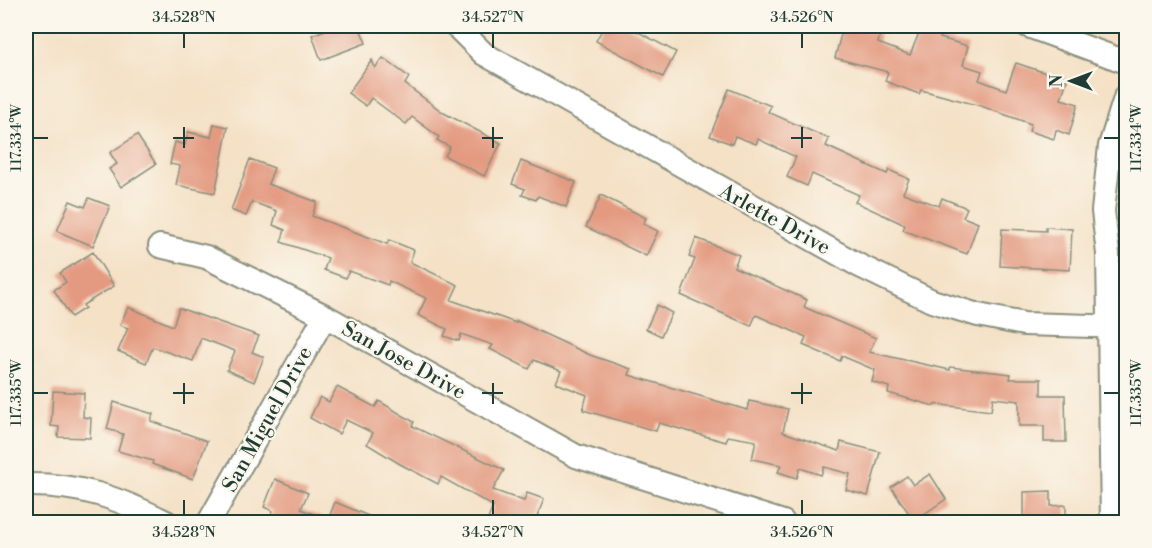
<svg xmlns="http://www.w3.org/2000/svg" width="1152" height="548" font-family="'Libre Bodoni',serif">
<rect width="100%" height="100%" fill="#fbf7ec"/>
<filter id="ink" filterUnits="userSpaceOnUse"><feTurbulence type="fractalNoise" baseFrequency=".0167" numOctaves="2"/><feDisplacementMap in="SourceGraphic" scale="12" xChannelSelector="R" yChannelSelector="G"/><feConvolveMatrix kernelMatrix="1 2 1 2 8 2 1 2 1" color-interpolation-filters="sRGB"/></filter>
<filter id="wash" filterUnits="userSpaceOnUse"><feTurbulence type="fractalNoise" baseFrequency=".008" numOctaves="4" result="noise"/><feDisplacementMap in="SourceGraphic" scale="24" xChannelSelector="R" yChannelSelector="G"/><feGaussianBlur stdDeviation="1.35" result="paint"/><feColorMatrix in="noise" values="0 0 0 0 0 0 0 0 0 0 0 0 0 0 0 0 0 1.4 0 .05"/><feComposite in="paint" operator="in"/></filter>
<g filter="url(#wash)">
<rect width="100%" height="100%" fill="#f4e1c6"/>
<g id="blocks">
<!-- building -->
<g fill="#e39a80">
<path d="M323 26H359L366 43 321 60 312 35 325 30Z"/>
<path d="M604 26H627L676 52 663 77 596 41Z"/>
<path d="M843 26H865L864 30 880 34 878 43 910 55 921 28 941 36 940 38 968 46 963 65 982 71 979 80 1006 90 1016 63 1067 80 1061 99 1078 104 1069 135 1056 130 1054 139 1029 131 1031 124 981 106 921 90 919 94 885 81 888 72 835 58Z"/>
<path d="M383 58 409 77 405 84 444 113 501 143 484 176 445 156 450 147 437 140 439 137 412 117 406 124 371 98 366 106 348 93 372 60 375 68Z"/>
<path d="M729 89 771 106 768 112 829 139 826 146 887 174 889 170 909 179 903 193 939 206 942 198 967 208 963 217 978 223 967 254 903 230 905 225 855 202 859 195 812 174 807 186 787 177 796 157 758 139 756 144 735 136 732 144 710 136Z"/>
<path d="M214 124 228 127 215 193 176 185 180 166 170 164 175 142 185 145 188 132 211 137Z"/>
<path d="M137 135 156 164 121 187 109 169 117 164 110 153Z"/>
<path d="M250 159 274 168 268 184 317 202 312 216 387 244 389 240 414 250 410 262 458 285 451 300 516 323 517 321 590 355 631 369 629 375 747 410 749 401 788 409 783 432 839 451 841 442 880 452 868 496 846 490 850 474 824 467 821 475 800 468 797 478 778 472 781 465 752 459 756 441 728 436 726 442 659 423 656 431 583 410 587 395 556 383 561 371 534 360 529 369 490 349 493 345 461 334 459 341 444 336 447 329 418 315 426 298 389 281 388 285 349 271 346 278 324 270 328 258 281 242 285 230 273 225 277 211 252 202 246 216 231 210Z"/>
<path d="M521 161 576 182 566 207 538 196 536 200 522 195 525 189 512 184Z"/>
<path d="M601 195 646 218 643 224 658 231 646 256 586 227Z"/>
<path d="M89 198 110 206 93 246 57 231 70 201 85 207Z"/>
<path d="M1046 227 1072 229 1070 270 1000 266 1002 229 1046 231Z"/>
<path d="M696 238 739 255 734 267 807 300 804 307 876 338 869 352 950 370V367L1011 374 1010 379H1041V395H1065L1066 442H1044V426H1019V401L993 398 991 411 934 404V406L888 393 889 387 872 382 875 370 842 356 840 361 803 345 806 337 756 315 751 326 681 295 695 259 689 257Z"/>
<path d="M93 252 114 286 83 305 85 308 71 317 54 290 66 282 60 273Z"/>
<path d="M657 305 672 313 661 336 646 329Z"/>
<path d="M128 307 173 326 179 308 259 336 252 352 264 357 254 382 227 370 235 351 201 338 193 361 153 347 146 363 118 351 128 328 120 325Z"/>
<path d="M337 387 375 407 379 401 414 422 412 426 504 470 493 490 524 501 527 493 544 499 535 522H487L493 506 441 477 438 484 400 464 367 444 373 433 346 420 339 434 310 418 320 397 329 402Z"/>
<path d="M53 391 84 393 83 417 91 418 90 438 58 437 59 427 51 426Z"/>
<path d="M114 402 153 414 151 421 207 441 193 479 152 464 153 461 118 451 123 434 107 429Z"/>
<path d="M930 474 946 499 914 521 891 487 907 476 913 485Z"/>
<path d="M275 479 308 493 301 509 328 520 335 502 383 522H268L273 511 264 507Z"/>
<path d="M1051 491V506L1066 505V522H1024V492Z"/>
</g>
</g>
</g>
<g filter="url(#ink)">
<use href="#blocks" fill-opacity="0" stroke="#8a8f7d" stroke-width="1.5"/>
<g fill="none" stroke-linecap="round" stroke-linejoin="round">
<!-- minor casing -->
<g stroke="#8a8f7d" stroke-width="26">
<g id="minor">
<path d="M456 26 484 54 858 265 932 301 978 315 1024 324 1126 327"/>
<path d="M1028 26 1126 62"/>
<path d="M160 246 206 257 325 316 576 456 783 522"/>
<path d="M26 485C80 484 118 498 166 522"/>
<path d="M209 522 325 316"/>
<path d="M1112 522 1108 254 1103 211 1110 146 1126 95"/>
</g>
</g>
<!-- minor -->
<use href="#minor" stroke="#fff" stroke-width="22"/>
</g>
</g>
<!-- ticks -->
<path fill="none" stroke="#1f3d34" stroke-width="2" d="M184 33V48M493 33V48M802 33V48M184 127V148M493 127V148M802 127V148M33 138H48M173 138H194M482 138H503M791 138H812M1104 138H1119M184 383V404M493 383V404M802 383V404M33 393H48M173 393H194M482 393H503M791 393H812M1104 393H1119M184 500V515M493 500V515M802 500V515"/>
<g text-anchor="middle" stroke-width="4.5" stroke-linejoin="round" paint-order="stroke">
<!-- street labels -->
<g font-size="21" fill="#1f3d34" stroke="#fbf7ec">
<text transform="translate(775 219) rotate(29)" y="7">Arlette Drive</text>
<text transform="translate(404 360) rotate(29)" y="7">San Jose Drive</text>
<text transform="translate(267 419) rotate(-61)" y="7">San Miguel Drive</text>
</g>
</g>
<!-- margin -->
<rect width="1152" height="548" fill="none" stroke="#fbf7ec" stroke-width="66"/>
<!-- north arrow -->
<g transform="translate(1071 81) rotate(270)" stroke="#fbf7ec" stroke-width="4.5" paint-order="stroke">
<path d="M0-4.5L10 22L0 15L-10 22Z" fill="#1f3d34"/>
<text y="-9" font-size="16" font-weight="bold" text-anchor="middle" fill="#1f3d34">N</text>
</g>
<rect x="33" y="33" width="1086" height="482" fill="none" stroke="#1f3d34" stroke-width="2"/>
<g font-size="15" text-anchor="middle" fill="#1f3d34">
<text x="184" y="22">34.528°N</text>
<text x="493" y="22">34.527°N</text>
<text x="802" y="22">34.526°N</text>
<text transform="translate(1136 138) rotate(-90)" y="5">117.334°W</text>
<text transform="translate(16 138) rotate(-90)" y="5">117.334°W</text>
<text transform="translate(1136 393) rotate(-90)" y="5">117.335°W</text>
<text transform="translate(16 393) rotate(-90)" y="5">117.335°W</text>
<text x="184" y="537">34.528°N</text>
<text x="493" y="537">34.527°N</text>
<text x="802" y="537">34.526°N</text>
</g>
</svg>
